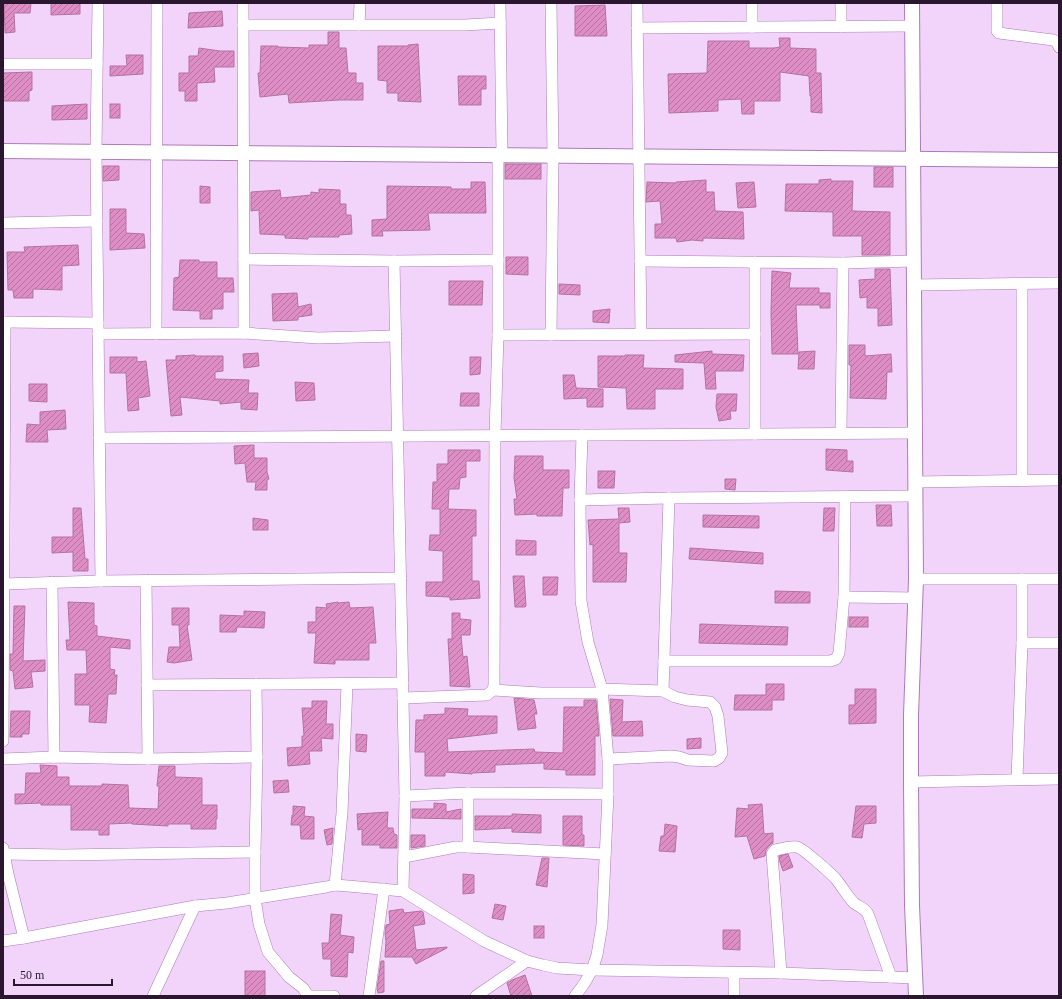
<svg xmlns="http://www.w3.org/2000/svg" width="1062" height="999" font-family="'Times New Roman',serif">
<defs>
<pattern id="building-hatch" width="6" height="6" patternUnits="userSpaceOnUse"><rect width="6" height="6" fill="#df8ec5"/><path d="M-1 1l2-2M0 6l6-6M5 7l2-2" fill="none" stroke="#b573a0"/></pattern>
</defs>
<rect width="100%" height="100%" fill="#f2d4fa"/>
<!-- building -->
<g fill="url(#building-hatch)" stroke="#b3729e">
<path d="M4 3H31L30 13H14L15 32 5 33Z"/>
<path d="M51 3H80V14L51 15Z"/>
<path d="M605 5 607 36H575V6Z"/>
<path d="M222 11 223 26 188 28 189 13Z"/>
<path d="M328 32H339V48H346L348 73H356V83H363V100H339L289 103 288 94 260 97 258 73H260L261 46H278V47L309 48V45H328Z"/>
<path d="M779 38H790V48L816 49V73H821L822 113 811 112V96H810L809 76 780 72V101H754V114H742L741 99 718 100V111L669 113 668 74 707 73 708 41H749V48H774L780 47Z"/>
<path d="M418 44 421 102 398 101V93H387V81L378 80V46H408V45Z"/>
<path d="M199 48 220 51H234V67H214L215 82 197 83V101H185V91H179V73H189V56H198Z"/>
<path d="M126 55H143V74L110 76V66H127Z"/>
<path d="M32 72V90L29 91V101H3V73Z"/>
<path d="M458 76H486V89H481V105H459Z"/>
<path d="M87 104V119L52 120V106Z"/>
<rect x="110" y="104" width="10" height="14"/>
<rect x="505" y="164" width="36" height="15"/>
<path d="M103 166H119V180L103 181Z"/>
<rect x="874" y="167" width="19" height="20"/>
<path d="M831 179V181H853L852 211 890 212V255H862V236H833V212L785 211 786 184H819V180Z"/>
<path d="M706 180V192H714L715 211 743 212 744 239 703 238V241L692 240 677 242 676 238H655V224H662L660 201 646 202 647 182 676 183V182Z"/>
<path d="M471 182H485L486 213H428L430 230 382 231 383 236H372V220L387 219V186L451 187V189H471Z"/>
<path d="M754 182 756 207 738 208 736 183Z"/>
<path d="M200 186 210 187V203H200Z"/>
<path d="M319 189 340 190V204H346V215H351L352 234 339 235V237H308V239L285 238V235L260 234 259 210 251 211V192L280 190 281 198 311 195V192L319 193Z"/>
<path d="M110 209H126V233L144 234 145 248 110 250Z"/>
<path d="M78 245 79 265 62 266V290L33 289V298H14L13 290H8L7 252H25L24 247Z"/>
<path d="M506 257H528V275L506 274Z"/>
<path d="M180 260H199V262H217V278H233L234 292H223V309H212V319H200V311L173 310 174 278 179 277Z"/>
<path d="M875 269H890L892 325 878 326V308H867V297L860 298 859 280 875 279Z"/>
<path d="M772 271 791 273 789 288H819V293H830V308H820V305H796L798 354H772L771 313Z"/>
<path d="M449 281H483L482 305H449Z"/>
<path d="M559 284 580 285V295L559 294Z"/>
<path d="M297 293 298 307 311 304 312 315 298 317V320L273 321 272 294Z"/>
<path d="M610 309 609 323 593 322V311Z"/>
<path d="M849 345H865V356L891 354 892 372H887L886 399 850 398 851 365H849Z"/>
<path d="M712 351V354L744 355 743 371H715L716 389H706L704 363 675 362V355Z"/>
<path d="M815 351 814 369H798L799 352Z"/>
<path d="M258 353 259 366 244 368 243 354Z"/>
<path d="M195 355V356H223V371L215 372V379L249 380 248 393H258L257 410 241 409V402L220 404V401L180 397 182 415 171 416 166 360H176V356Z"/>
<path d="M625 355H644L643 368 683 369V389H655V409H627L626 388 598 387V356H625Z"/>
<path d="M110 357H137V362L146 361 150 396 138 398 139 410 128 411 126 373H110Z"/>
<path d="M470 357H481L480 374 470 375Z"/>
<path d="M563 375H574L576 388 603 389V407H587V398L564 399Z"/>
<path d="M295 382 314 383 315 400 296 401Z"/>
<path d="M29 384H47V402L29 401Z"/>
<path d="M461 393H479V406H460Z"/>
<path d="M717 394H737L736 411H730L731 419 719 421 716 407Z"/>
<path d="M65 410 66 429 47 430 48 442H26L27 424 40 425V412Z"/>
<path d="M254 445V458H267V472L269 479 267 480V490H255L256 482H247L245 463 235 464 234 446Z"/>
<path d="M826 449 847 450V461H853V472L826 470Z"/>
<path d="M448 450H480V461H466V477L460 478 459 489H449L448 509 476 510V536H472V581H479L480 598 450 600V597L426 596V582H443V551L429 550 430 535H440V509H432L433 482H437V464H448Z"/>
<path d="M515 456H543V470H569V488H563L562 516H537V514L515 515 514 499H517L514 478Z"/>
<path d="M598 471H615L614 488H598Z"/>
<path d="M725 479H736L735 490 725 489Z"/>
<path d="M876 505H891L892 526H877Z"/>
<path d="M73 508H81L85 559H88V571H73V552L52 553V537H73Z"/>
<path d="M618 508H629L630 522 619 523V553H627L626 582H593V544L590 545 588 520 619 519Z"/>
<path d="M824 508H835L834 531H823Z"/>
<path d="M703 515 759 516V528L703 527Z"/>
<path d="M253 518 268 520V530H253Z"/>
<path d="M516 540 536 541V555H516Z"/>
<path d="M690 548 763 553V564L689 559Z"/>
<path d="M513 576H524L526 606 525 607H515Z"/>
<path d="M543 577H558L557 595H543Z"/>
<path d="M775 591 810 592V603H775Z"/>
<path d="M68 602 94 603V625L97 626V636L130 640V649L110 647V669L115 670 114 675H117L116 694H108L106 723 89 722 90 705H75V674H87L86 650H67L66 640H70Z"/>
<path d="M338 602V603L349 602 350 608 373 607 376 643H369V660H335V664L314 663 316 633H308V622H316V607L327 608 326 604Z"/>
<path d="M14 606H25L23 661 45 660V671L31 672 33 687 15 689 13 671 10 670V654H13Z"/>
<path d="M172 608H189V625H187L192 660 174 663 167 662 169 647H180L179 625H172Z"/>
<path d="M244 611 265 612 264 628 237 627 236 632H220V615L244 616Z"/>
<path d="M452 613H460V619L471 620 470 635H461L463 657 467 656 470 687 450 686V676L448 639H452Z"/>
<rect x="849" y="617" width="19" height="10"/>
<path d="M700 624 788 627 787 645 699 643Z"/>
<path d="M766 684H784V700H772V710H734L735 695H766Z"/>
<path d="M855 689H876V723L849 724V705H855Z"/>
<path d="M514 698 534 700 537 714H534L536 728 518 730Z"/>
<path d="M610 699 623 700 622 722 642 721 643 736H613Z"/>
<path d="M584 700H596L599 736H595V775H566V770L544 769V763L495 765V772L472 773V774L445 772V776H425V752H415L416 720H424V715L445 714V708L468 709 467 716H497V733L447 739 448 752 534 749 535 752 563 753 564 707H584Z"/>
<path d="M312 701H327L326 724H333V739L321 738 322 751H309L310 764 288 766 287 748 302 747V736H304L302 708H312Z"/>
<path d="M11 711H30L29 734H22V737H10Z"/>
<path d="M356 734 367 735 366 752 356 751Z"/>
<path d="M701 738V748L687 749V739Z"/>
<path d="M40 765 57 766V777H69V786H102V784L128 785 129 808 158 809 159 786H157L159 766H175V777L202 778V805H217V819H216V829H191V824H168V826L132 824V823L109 824V835H99V830H71V805H41V803L15 804V794H25L26 773H41Z"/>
<path d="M288 780 289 792 274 793 273 781Z"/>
<path d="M434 803 446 804V812L461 809V819L412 818V809H434Z"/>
<path d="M762 804 764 834 773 833V843L769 846 766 850 765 856 754 859 747 836 735 837 737 808 749 809 748 805Z"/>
<path d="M293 806 305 807 304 816 314 817V839H301L300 825H291L292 815H293Z"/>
<path d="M856 806H876V823L864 824 862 838 852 837Z"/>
<path d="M388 812 387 828H393L394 834 397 835V848H380V845H362V829L358 830 357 814Z"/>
<path d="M512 814 541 815V833L512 832V828L475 830V816H512Z"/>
<path d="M563 816H582V835H584V846L563 845Z"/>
<path d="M665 824 677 826 675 852 659 851 661 836H664Z"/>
<path d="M333 828 332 844 327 845 324 830Z"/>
<path d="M411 835H425V846L411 848Z"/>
<path d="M788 854 793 867 783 871 780 862 779 856Z"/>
<path d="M542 858H549L547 887 536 885Z"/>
<path d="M463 874 474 875V893L463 894Z"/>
<path d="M495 904 506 906 503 920 492 918Z"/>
<path d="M403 909 404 913 421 911 423 912 425 924 413 926 414 931 416 950 447 947V948L416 964 412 957H385L386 941 385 933 386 925 390 924 389 911Z"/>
<path d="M331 914 342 915 340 935 354 937 353 953 348 952 347 977 331 976V959H323L322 943H329Z"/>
<rect x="534" y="926" width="10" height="12"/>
<path d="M723 930H740V950L723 949Z"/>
<path d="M381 961H384V992L378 993 377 989Z"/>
<rect x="245" y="971" width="20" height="25"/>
<path d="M525 975 532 996H511L507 983 512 980Z"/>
</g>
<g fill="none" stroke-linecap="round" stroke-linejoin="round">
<!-- minor casing -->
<g stroke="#ac7cb7" stroke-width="12">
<g id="minor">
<path d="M98 3 96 152 101 581"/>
<path d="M243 3 244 333"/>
<path d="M500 3 502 155"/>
<path d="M551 3 553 156 551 335"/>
<path d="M637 3 641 334"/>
<path d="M752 3V27"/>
<path d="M997 3V31L999 33 1053 40 1057 42 1059 47"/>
<path d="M243 25H465L500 23"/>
<path d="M359 25 360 3"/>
<path d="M841 27V3"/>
<path d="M637 28 912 26"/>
<path d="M3 64H97"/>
<path d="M3 223 97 221"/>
<path d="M244 259 394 261 498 260"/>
<path d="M394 261 405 796 403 891"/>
<path d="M640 261 843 263 914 261"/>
<path d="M755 262V434"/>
<path d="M1022 284V481"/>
<path d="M913 285 1059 283"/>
<path d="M3 322 98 323"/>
<path d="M98 334 244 333 318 338 396 336"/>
<path d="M156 334 157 3"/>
<path d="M498 335 755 334"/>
<path d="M841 433 843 263"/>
<path d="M99 438 915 433"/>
<path d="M915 482 1059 480"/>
<path d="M580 500 669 498 915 496"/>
<path d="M916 579H1059"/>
<path d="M146 580 148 759"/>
<path d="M52 582 54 757"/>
<path d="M3 584 101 581 401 578"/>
<path d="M844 597 916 598"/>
<path d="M1022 643H1059"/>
<path d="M664 661H830L836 659 839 653 844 597 845 497"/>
<path d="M256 684 257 757 255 852V898L259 924 268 952 289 977 303 988 308 996"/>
<path d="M147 685 403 683"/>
<path d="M602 689 663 691 675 697 687 700 710 702 715 707 718 716 722 753 719 758 714 761 688 760 679 757 671 756 608 759"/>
<path d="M493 690 541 693H602"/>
<path d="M663 691 669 498"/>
<path d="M403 698 487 695 493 690 494 685 495 435 498 335V155"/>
<path d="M3 741 5 322"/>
<path d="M3 759 54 757 148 759 257 757"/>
<path d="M1017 779 1022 643V579"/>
<path d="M911 782 1059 779"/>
<path d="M468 793V847L605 854"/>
<path d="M405 796 468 793 608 794"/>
<path d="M3 848 8 874 24 938"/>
<path d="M4 854 64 855 255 852"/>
<path d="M404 857 456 847H468"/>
<path d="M335 885 342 813 347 684"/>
<path d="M3 941 24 938 195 906 227 903 326 887 335 885 348 886 403 891 484 941 527 961 543 965 557 968 592 970 781 973 915 978"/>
<path d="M781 973 772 854 775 850C782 849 790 846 797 847 804 849 829 872 835 878 842 886 847 896 854 903 859 907 865 908 868 914L891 977"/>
<path d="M153 996 195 906"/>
<path d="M308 996H334"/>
<path d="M369 996 384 889"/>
<path d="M476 996 527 961"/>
<path d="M575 996 584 984 592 970 597 955 602 925 608 794V759L602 689 588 642 581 601 580 500 582 435"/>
<path d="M734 996V973"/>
</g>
</g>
<!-- tertiary casing -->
<g stroke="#ac7cb7" stroke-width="16">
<g id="tertiary">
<path d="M912 3 916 579 911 715V782L912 906 916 996"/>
<path d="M3 151 1059 160"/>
</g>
</g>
<!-- minor -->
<use href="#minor" stroke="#fff" stroke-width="11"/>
<!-- tertiary -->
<use href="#tertiary" stroke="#fff" stroke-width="14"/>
</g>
<!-- border -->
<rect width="1062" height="999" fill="none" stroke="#2a172f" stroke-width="8"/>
<!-- scale -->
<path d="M14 979v6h98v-6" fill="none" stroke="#2a172f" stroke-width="2"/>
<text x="20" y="979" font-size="12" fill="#2a172f" stroke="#f2d4fa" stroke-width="3" paint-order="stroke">50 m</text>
</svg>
